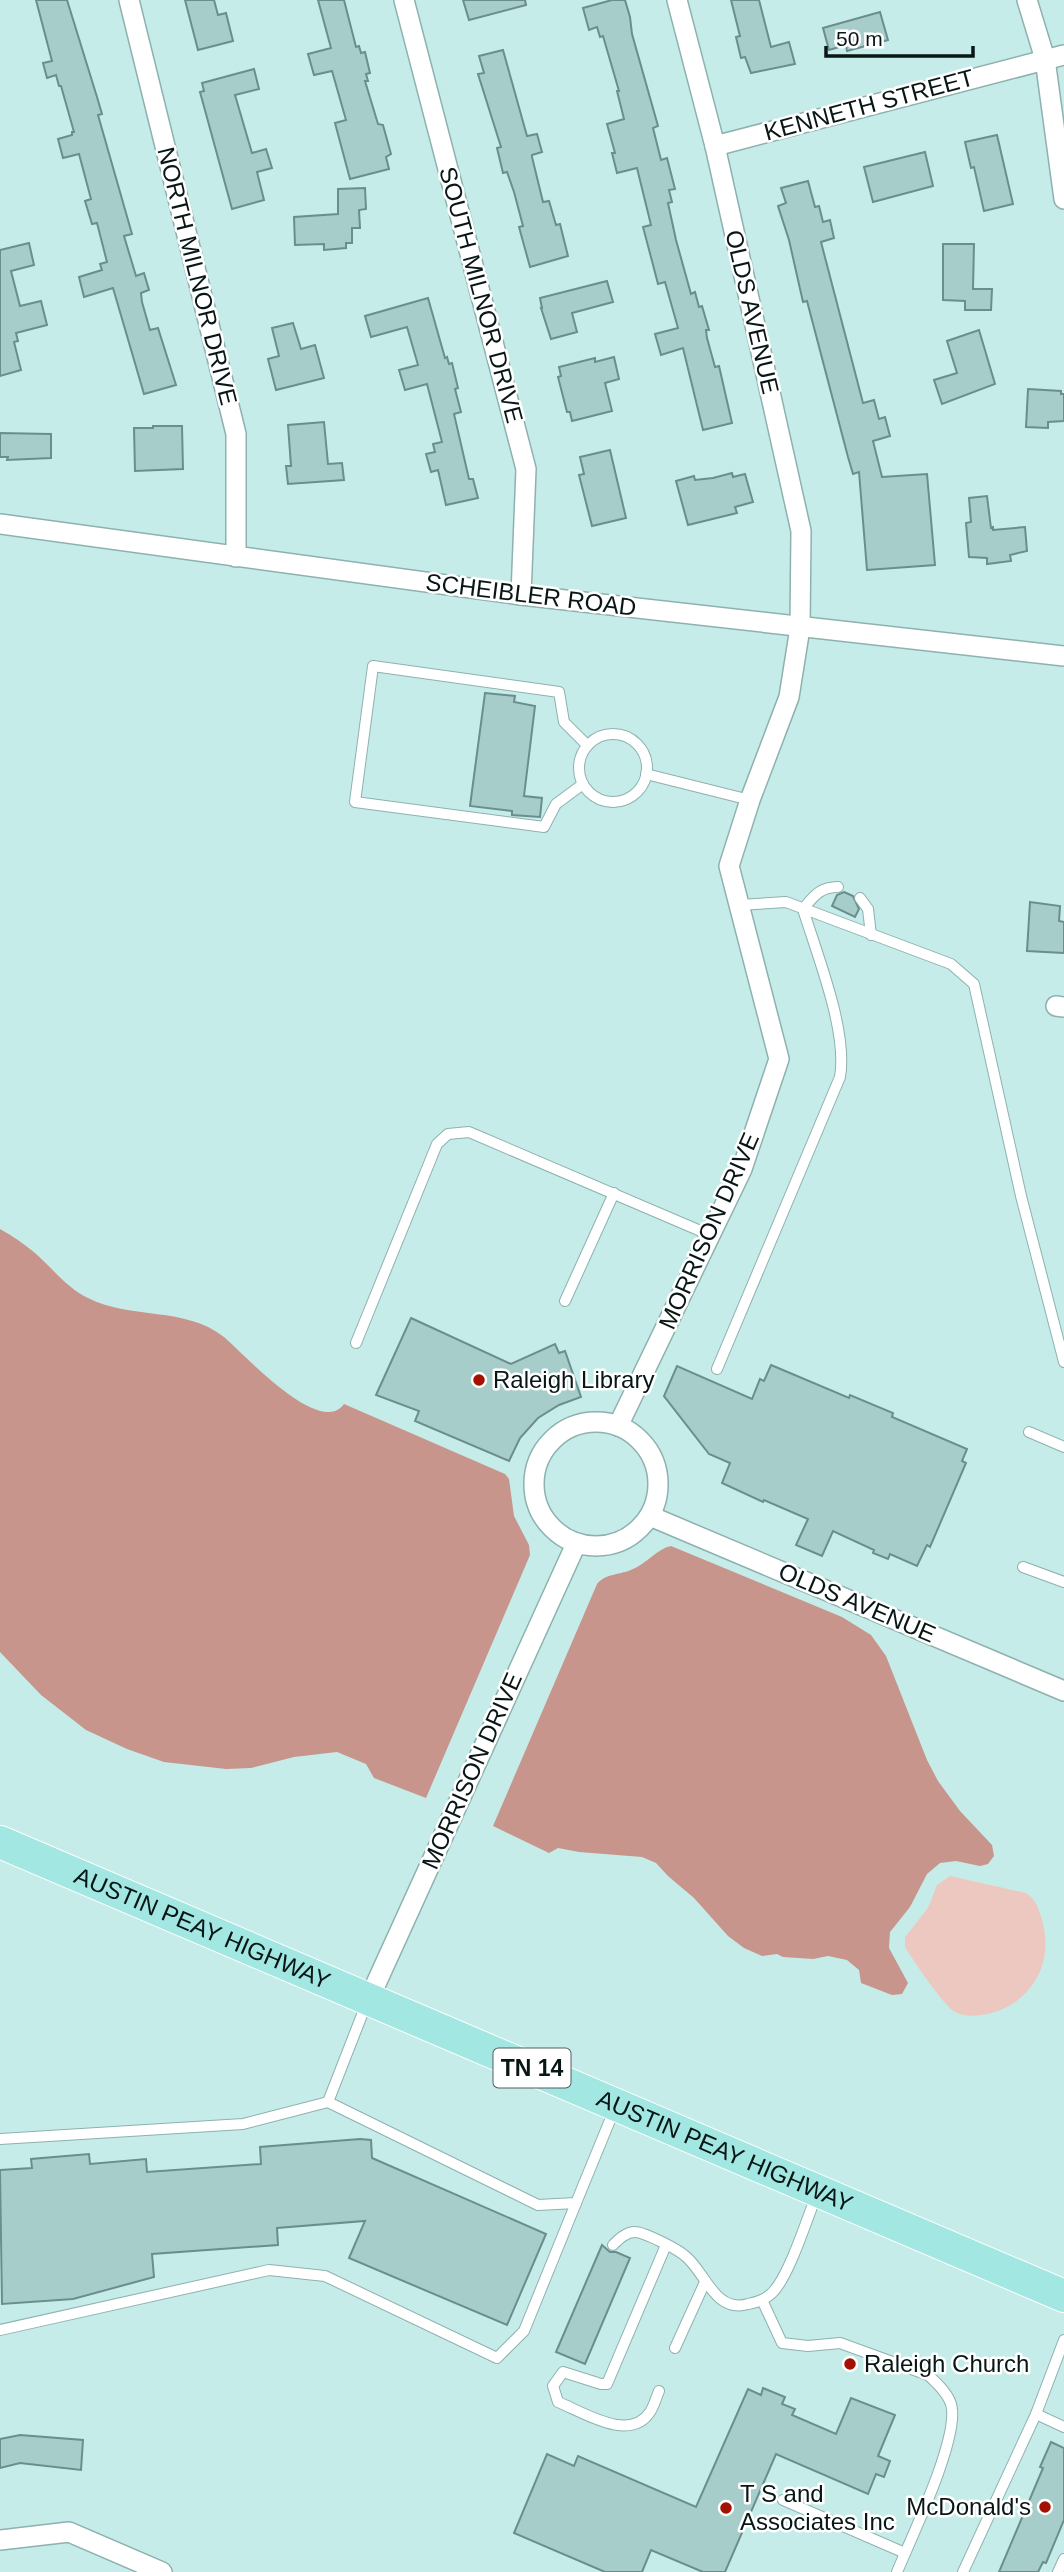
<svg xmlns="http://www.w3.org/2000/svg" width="1064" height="2572" font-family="Helvetica,sans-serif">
<rect width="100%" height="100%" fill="#c6ece9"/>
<!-- green -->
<path fill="#ecc8c1" d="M950 1876 1026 1893C1036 1899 1039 1909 1042 1920 1055 1963 1031 2005 987 2014 976 2016 964 2017 955 2012 943 2005 913 1960 905 1947V1937L928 1908 937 1885Z"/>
<!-- water -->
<g fill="#c7958c">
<path d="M0 1229C13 1236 24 1244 35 1253 52 1268 67 1288 88 1298 131 1320 185 1306 224 1337 243 1353 320 1438 344 1404L505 1474 509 1479 514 1516 529 1545 530 1555 426 1798 374 1778 366 1764 337 1752 294 1757 251 1768 226 1769 164 1762 127 1749 86 1730 41 1695 0 1652Z"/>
<path d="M671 1546 842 1617 871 1635 886 1656 927 1760 938 1781 960 1811 992 1845 994 1856 988 1864 980 1866 956 1861 940 1863 927 1874 910 1907 890 1932 889 1948 908 1983 902 1994 892 1995 861 1983 859 1970 847 1960 828 1956 813 1959 783 1957 777 1954 762 1956 744 1948 728 1936 694 1898 668 1876 656 1863 642 1857 579 1852 558 1848 549 1853 493 1826 597 1584C606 1573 621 1575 633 1569 647 1563 657 1549 671 1546Z"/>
</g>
<!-- building -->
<g fill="#a7cdca" stroke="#6b8e8c" stroke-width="2">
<path d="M36 0H67L97 97 102 114 98 115 132 234 124 236 136 276 144 273 149 290 141 293 142 302 150 330 158 328 176 385 144 394 113 288 84 297 79 277 102 270 100 264 107 262 97 223 92 224 85 201 91 199 79 154 63 158 58 139 72 135V132H74L61 86H59L56 75 47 78 43 63 52 61Z"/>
<path d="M185 0H214L218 15 226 13 233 41 198 50Z"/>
<path d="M318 0H344L356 47 359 46 361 53 365 52 370 73 366 74 368 81H365L378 124 383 125 391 154 386 157 389 169 350 179 335 123 346 120 332 71 314 75 308 54 331 48Z"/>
<path d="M463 0H525L526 5 469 20Z"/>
<path d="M612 0H625L630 17 632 34 658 126 653 128 661 160 667 158 675 189 669 190 672 202 668 203 676 240 691 294 695 292 699 307 702 306 709 330H706L707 338 715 367 719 366 732 423 703 430 683 348 661 355 655 334 678 328 665 282 658 284 652 261 643 227 651 225 637 168 617 173 612 153H615L607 124 624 119 617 91H619L603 36 600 37 597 27 589 30 583 8Z"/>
<path d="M731 0H759L771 47 789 42 795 64 751 73 745 57 741 58 736 37 740 36Z"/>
<path d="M880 12 888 40 847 51 846 45 829 50 823 28Z"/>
<path d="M503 50 527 136 537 134 542 152 532 155V157L543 202 549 201 556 225 560 224 568 256 530 267 519 227 523 226 514 192 507 172 503 173 497 148 501 147 478 74 484 73 479 56Z"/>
<path d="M254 69 259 89 235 95 252 153 266 149 272 168 257 172 264 200 232 209 200 92 204 91 202 83Z"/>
<path d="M997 135 1013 204 984 211 974 167 971 168 965 142Z"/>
<path d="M925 152 933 186 873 202 864 167Z"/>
<path d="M808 181 815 207 819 206 823 222 830 220 834 238 821 242 863 403 874 400 879 419 885 417 890 436 873 441 882 477 927 474 935 565 867 570 859 472 853 474 848 457 807 301 803 302 789 240 778 206 786 203 781 188Z"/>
<path d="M365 188 366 209 359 210 360 228H352V243H346V248L324 250V244L295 245 294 217 338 214V189Z"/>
<path d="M29 243 34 265 11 271 20 306 41 301 47 325 16 333 18 341 14 342 21 370 0 376V250Z"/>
<path d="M943 244H974L973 289H992L991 310H965V301L943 300Z"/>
<path d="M607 281 613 302 572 313 577 332 551 339 541 308H542L540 298Z"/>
<path d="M428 298 445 358 447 357 449 364 452 363 458 388 455 389 461 412 454 414 469 479H473L478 498 446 505 438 470 431 472 426 454 435 452 433 444 442 442 427 384 405 390 399 370 418 365 407 327 371 337 365 316Z"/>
<path d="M293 323 301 349 315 345 324 378 276 390 268 359 279 356 272 328Z"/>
<path d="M979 330 995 384 942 404 934 380 957 373 947 341Z"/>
<path d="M614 357 619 379 605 383 612 411 572 421 570 412H567L558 377 561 376 559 367 595 358V362Z"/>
<path d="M1028 389 1061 391V394H1064V421L1048 422V428L1026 427Z"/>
<path d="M324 422 328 464 342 463 344 480 288 484 286 466H291L288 425Z"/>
<path d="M153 426H182L183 469 135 471 134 428H153Z"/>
<path d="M0 433 51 434V458L7 460 8 457H0Z"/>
<path d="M610 450 626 518 592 526 579 475 584 474 580 457Z"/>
<path d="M732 473 733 477 745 474 753 502 735 507 737 513 688 525 676 481 694 476 695 480 713 478Z"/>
<path d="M987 496 991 528 993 527V530L1025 527 1027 551 1010 555 1011 561 987 564V558L969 557 966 523 971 522 969 498Z"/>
<path d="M485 693 515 696 514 702 535 706 524 796 542 798 540 817 512 815V811L470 806Z"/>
<path d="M844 892 853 896 859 909 855 917 832 906 837 895Z"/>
<path d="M1030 902 1060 906 1059 921 1064 922V953L1027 951Z"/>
<path d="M411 1318 511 1364 555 1344 559 1353 565 1351 581 1397 559 1405 538 1418 520 1438 509 1461 415 1421 419 1411 376 1395Z"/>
<path d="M771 1365 849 1398 850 1395 893 1413 892 1417 967 1449 962 1461 966 1463 930 1547 927 1545 917 1566 890 1554 888 1559 873 1553 874 1550 833 1531 822 1556 796 1545 808 1519 764 1500 763 1502 722 1483 730 1463 709 1454 664 1396 677 1366 752 1399 760 1379 764 1381Z"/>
<path d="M360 2139 371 2140 372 2158 546 2234 507 2325 349 2258 365 2221 277 2228 278 2245 152 2254 154 2277 73 2299 2 2304 0 2170 32 2168 31 2159 89 2154 90 2164 146 2159 147 2172 261 2164 260 2147Z"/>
<path d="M602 2245 610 2252H616L630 2258 585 2364 556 2352Z"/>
<path d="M763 2388 785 2397 782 2404 795 2409 792 2415 836 2434 851 2398 895 2415 878 2456 890 2461 884 2477 876 2474 868 2494 776 2454 725 2572H703L651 2550 642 2572H605L514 2533 547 2454 574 2466 578 2456 696 2507 748 2389 761 2395Z"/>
<path d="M20 2435 83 2440 81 2470 20 2463 0 2468V2439Z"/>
<path d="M1051 2442 1064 2448V2520L1046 2563 1043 2562 1038 2572H999L1043 2468 1040 2467Z"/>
</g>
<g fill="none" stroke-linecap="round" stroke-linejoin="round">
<!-- service casing -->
<g stroke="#8db1af" stroke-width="12">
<g id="service">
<circle cx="613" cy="768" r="34"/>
<path d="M646 774 750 800"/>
<path d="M583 784 556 804 544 827 355 802 373 666 559 692 564 722 587 745"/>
<path d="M860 898 868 909 871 935"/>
<path d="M739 905 786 902 951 964 974 984 1021 1196 1064 1362"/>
<path d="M565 1301 614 1193"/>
<path d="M356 1343 437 1144 448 1134 469 1132 710 1235"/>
<path d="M717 1369 840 1077C848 1031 817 955 803 909 814 896 820 887 838 887"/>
<path d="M1029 1432 1064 1447"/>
<path d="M1023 1567 1064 1582"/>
<path d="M328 2102 538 2205 576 2203 615 2108"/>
<path d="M0 2139 243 2124 328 2102 367 2002"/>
<path d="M613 2245C619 2239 626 2232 635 2232 644 2232 677 2249 684 2255 705 2270 714 2314 748 2304 757 2302 765 2300 772 2293 789 2277 807 2218 817 2194"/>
<path d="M762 2300 782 2343 808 2346 840 2343 928 2375C937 2383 951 2396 952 2409 956 2445 912 2536 897 2572"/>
<path d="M0 2330 269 2270 325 2276 497 2358 524 2331 576 2203"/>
<path d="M675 2348 705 2282"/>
<path d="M659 2391C656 2398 654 2406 650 2412 630 2443 583 2412 558 2402L553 2386 563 2372 601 2384H607L666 2245"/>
<path d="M1036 2414 1064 2427"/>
<path d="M783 2500 905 2553"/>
<path d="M963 2572 1036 2414 1064 2340"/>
<path d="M1058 2572 1064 2559"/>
</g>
</g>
<!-- minor casing -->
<g stroke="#8db1af" stroke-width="22">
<g id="minor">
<path d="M129 0 236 434V557"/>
<path d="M404 0 526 469 521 595"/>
<path d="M1027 0 1045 59 1064 199"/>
<path d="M715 146 1064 55"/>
<path d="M0 524 521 595 1064 656"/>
<path d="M1056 1006 1064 1007"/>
<circle cx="596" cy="1484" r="62"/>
<path d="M618 1426 742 1169 779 1059 729 866 750 800 789 697 800 628 801 531 715 146 677 0"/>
<path d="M650 1516 1064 1691"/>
<path d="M369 1999 576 1544"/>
<path d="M0 2540 69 2532 162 2572"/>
</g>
</g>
<!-- primary casing -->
<g stroke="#fff" stroke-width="34">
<g id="primary">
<path id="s1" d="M0 1842 1064 2296"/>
</g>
</g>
<!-- service -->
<use href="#service" stroke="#fff" stroke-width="10"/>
<!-- minor -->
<use href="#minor" stroke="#fff" stroke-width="19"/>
<!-- primary -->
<use href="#primary" stroke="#a3e7e3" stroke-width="32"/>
</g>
<!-- markers -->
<g fill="#a51100" stroke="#fff" stroke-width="2.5">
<circle cx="479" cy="1380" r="7"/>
<circle cx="850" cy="2364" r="7"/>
<circle cx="1045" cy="2507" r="7"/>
<circle cx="726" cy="2508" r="7"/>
</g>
<g text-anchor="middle" stroke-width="5" stroke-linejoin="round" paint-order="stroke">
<!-- shield labels -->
<rect fill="#fff" stroke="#525c5c" stroke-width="2" x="493.5" y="2048.5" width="77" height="39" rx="5"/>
<g font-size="23" font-weight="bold" fill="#081616">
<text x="532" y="2076">TN 14</text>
</g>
<!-- street labels -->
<g font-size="24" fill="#081616" stroke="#fff">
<text transform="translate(869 105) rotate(-15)" y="8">KENNETH STREET</text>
<text transform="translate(197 276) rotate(76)" y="8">NORTH MILNOR DRIVE</text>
<text transform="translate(481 295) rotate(75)" y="8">SOUTH MILNOR DRIVE</text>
<text transform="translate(752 312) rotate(77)" y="8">OLDS AVENUE</text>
<text transform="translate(531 595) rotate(7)" y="8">SCHEIBLER ROAD</text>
<text transform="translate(709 1231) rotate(-66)" y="8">MORRISON DRIVE</text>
<text transform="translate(857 1603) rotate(23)" y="8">OLDS AVENUE</text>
<text transform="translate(472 1771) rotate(-66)" y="8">MORRISON DRIVE</text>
<text dy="8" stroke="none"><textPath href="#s1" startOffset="220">AUSTIN PEAY HIGHWAY</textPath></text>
<text dy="8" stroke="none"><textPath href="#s1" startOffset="788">AUSTIN PEAY HIGHWAY</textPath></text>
</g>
<!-- poi labels -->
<g font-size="24" fill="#081616" stroke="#fff" text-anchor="start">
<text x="493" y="1388">Raleigh Library</text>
<text x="864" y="2372">Raleigh Church</text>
<text x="740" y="2502">T S and<tspan x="740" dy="28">Associates Inc</tspan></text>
<text x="1031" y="2515" text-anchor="end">McDonald's</text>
</g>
</g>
<!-- scale -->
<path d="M826 46v10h147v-10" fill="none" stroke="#081616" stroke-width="3.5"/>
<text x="836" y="46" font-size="21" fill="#081616" stroke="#ffffff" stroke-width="5" paint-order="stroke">50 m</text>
</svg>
